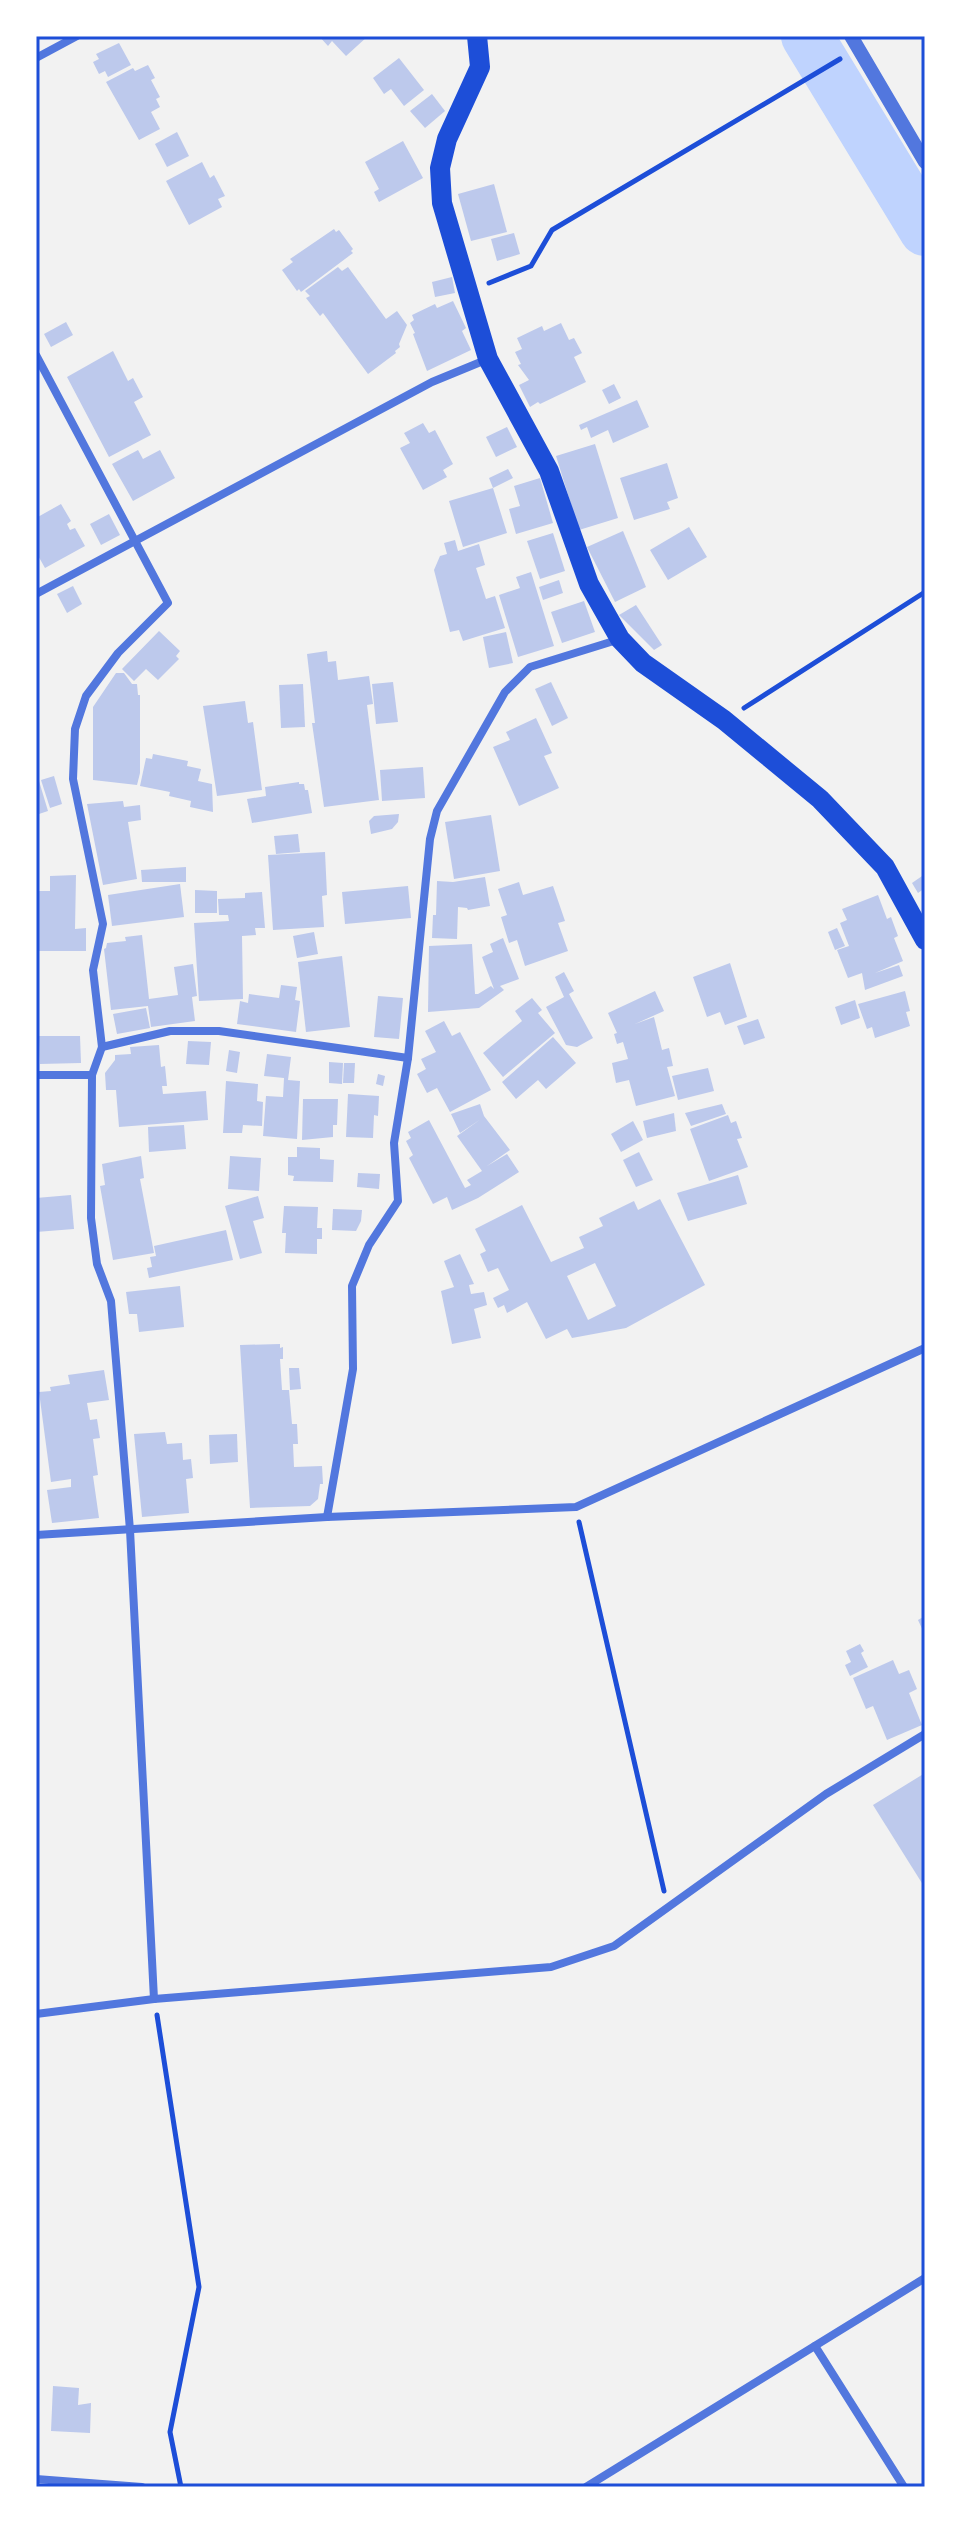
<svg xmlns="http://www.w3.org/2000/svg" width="961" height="2523" font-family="Literata,serif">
<rect width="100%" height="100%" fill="#f2f2f2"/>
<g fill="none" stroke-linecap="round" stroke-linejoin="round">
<!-- river -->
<path stroke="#bfd3fe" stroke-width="52" d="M807 36 925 230"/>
</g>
<!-- building -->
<g fill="#bdc9ec" fill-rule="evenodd">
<path d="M319 36H368L346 56 332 41 328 46Z"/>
<path d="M119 43 131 65 108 77 105 71 99 74 93 62 99 59 96 54Z"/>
<path d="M399 58 424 90 404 106 391 89 384 94 373 78Z"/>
<path d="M148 65 155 78 151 80 160 97 156 99 160 107 151 112 160 129 139 140 106 82 133 68 135 71Z"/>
<path d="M432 94 445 111 425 128 410 111Z"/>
<path d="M177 132 189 156 167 167 155 144Z"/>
<path d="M403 141 423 178 379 202 374 192 379 189 365 162Z"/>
<path d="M202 162 210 178 214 175 225 196 218 199 222 207 189 225 166 181Z"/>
<path d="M494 184 507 232 471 241 458 194Z"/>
<path d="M334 229 336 232 339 230 353 249 351 251 353 253 301 292 299 289 297 291 282 270 293 262 290 259Z"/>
<path d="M514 233 520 254 497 261 491 239Z"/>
<path d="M338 267 342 271 348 267 386 319 397 311 407 325 399 344 400 347 395 351 396 353 368 374 323 313 320 316 306 298 310 296 305 291Z"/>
<path d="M452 277 455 293 435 297 432 282Z"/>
<path d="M453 301 466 328 462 331 471 350 427 371 413 334 415 333 410 323 414 320 412 315 435 304 437 308Z"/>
<path d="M66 322 73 335 51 347 44 334Z"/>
<path d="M561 323 569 340 574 338 582 353 574 357 586 382 540 404 538 402 530 407 519 385 529 380 518 365 521 364 515 352 522 349 517 338 542 326 544 331Z"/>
<path d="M113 351 128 381 133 378 143 397 134 402 151 435 109 457 67 377Z"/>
<path d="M614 384 621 398 609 404 602 390Z"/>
<path d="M637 400 649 427 613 443 608 430 591 438 587 427 581 430 579 425Z"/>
<path d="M423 423 429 433 435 430 453 464 443 470 447 477 423 490 400 448 410 443 404 433Z"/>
<path d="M507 427 517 447 496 457 486 437Z"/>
<path d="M595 444 618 518 579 530 556 456Z"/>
<path d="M138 450 143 459 160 450 175 478 133 501 112 464Z"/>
<path d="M667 463 678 498 667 502 670 509 634 520 620 478Z"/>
<path d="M508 469 513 478 493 488 507 533 463 547 449 501 493 488 489 478Z"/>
<path d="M540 478 553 523 516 534 509 509 520 506 514 486Z"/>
<path d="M61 504 71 521 67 524 70 530 75 528 85 546 45 568 36 552V518Z"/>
<path d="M109 514 120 535 101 545 90 524Z"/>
<path d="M689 527 707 557 668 580 650 550Z"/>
<path d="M623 531 646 587 615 602 587 547Z"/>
<path d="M553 533 565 571 540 579 527 541Z"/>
<path d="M455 540 458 551 479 544 485 565 476 568 486 599 495 596 505 628 463 641 459 630 450 632 434 570 440 556 447 554 444 543Z"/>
<path d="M531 572 554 646 518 657 499 595 520 588 516 577Z"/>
<path d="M559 580 563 593 543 600 539 587Z"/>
<path d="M73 586 82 604 67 613 57 594Z"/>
<path d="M584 601 595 632 562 643 551 612Z"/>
<path d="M636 605 662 645 654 650 619 615Z"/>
<path d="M159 631 180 651 176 656 179 659 158 680 146 669 134 681 122 669Z"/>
<path d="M506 632 513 663 489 668 483 637Z"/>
<path d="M327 651 328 662 336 661 338 680 369 676 373 704 367 705 379 800 324 807 312 723H315L307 654Z"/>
<path d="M116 673H124L132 684H137L138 695H140V773L137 785 93 780V707Z"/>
<path d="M393 682 398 722 376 724 372 684Z"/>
<path d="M551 682 568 718 552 726 535 689Z"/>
<path d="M303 684 305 727 281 728 279 685Z"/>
<path d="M245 701 248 723 253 722 262 790 217 796 203 706Z"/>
<path d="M536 718 552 753 544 756 559 788 519 806 493 747 510 740 506 732Z"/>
<path d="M153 754 188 761 187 766 201 769 198 781 212 784 213 812 190 807 191 801 169 796 170 792 140 786 146 758 152 759Z"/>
<path d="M423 767 425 798 382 801 380 770Z"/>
<path d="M54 776 62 804 50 808 41 780Z"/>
<path d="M39 781 48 811 36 815V782Z"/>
<path d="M299 782V784H304L305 790H308L312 813 252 823 247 799 266 796 265 787Z"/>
<path d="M123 801 124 807 140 805 141 820 128 822 137 879 103 885 87 804Z"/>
<path d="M399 814 398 822 392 829 371 834 369 821 374 816Z"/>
<path d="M491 815 500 871 454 879 445 822Z"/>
<path d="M298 834 300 852 276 854 274 836Z"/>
<path d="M325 852 327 895 322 896 324 927 273 930 268 855Z"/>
<path d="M186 867V882H142L141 870Z"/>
<path d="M925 874V888L918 893 912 883Z"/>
<path d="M76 875 75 929 86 928V951H36V891H50V876Z"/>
<path d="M485 877 490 906 468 910 467 908 458 907 457 939 432 938 433 915H436L437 881 453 882Z"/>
<path d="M519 882 523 895 553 886 565 921 558 923 568 951 525 966 517 940 509 943 501 917 507 915 498 889Z"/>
<path d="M180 884 184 917 112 926 108 895Z"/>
<path d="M408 886 411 918 345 924 342 892Z"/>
<path d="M195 890 217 891V913H195Z"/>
<path d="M262 892 265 928H255L256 935 242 936 243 999 199 1001 194 923 229 921 228 915H219L218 899 245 898V893Z"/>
<path d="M878 895 887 919 891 917 898 936 894 938 903 961 875 973 899 965 903 976 865 990 862 973 848 978 837 950 849 946 840 923 847 920 842 909Z"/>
<path d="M837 928 845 946 835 950 828 932Z"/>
<path d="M314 932 318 954 297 958 293 936Z"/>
<path d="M142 935 149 999 178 995 174 967 193 964 197 996 192 997 195 1021 151 1027 148 1006 111 1010 104 949 106 948 107 943 126 941 125 937Z"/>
<path d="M503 938 519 979 500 986 504 990 479 1008 428 1012 429 946 472 944 475 994H478L491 986 494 989 482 957 493 952 490 944Z"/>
<path d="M342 956 350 1027 306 1032 298 962Z"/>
<path d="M730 963 747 1017 725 1025 720 1012 707 1017 693 977Z"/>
<path d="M564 972 574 991 569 994 593 1038 577 1047 566 1045 546 1007 564 997 555 977Z"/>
<path d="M281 985 297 987 295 1000 300 1001 296 1032 237 1024 240 1001 248 1003 249 994 279 998Z"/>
<path d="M655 991 664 1011 635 1024 654 1017 662 1050 669 1048 673 1066 667 1067 675 1096 636 1106 629 1080 616 1083 612 1063 628 1059 623 1042 617 1044 614 1034 617 1033 608 1013Z"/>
<path d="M905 991 910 1011 906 1012 910 1026 875 1038 872 1027 867 1029 858 1004Z"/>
<path d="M378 996 403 998 399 1039 374 1037Z"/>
<path d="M532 998 542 1010 538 1013 555 1033 503 1077 483 1053 522 1021 515 1011Z"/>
<path d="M855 1000 860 1018 841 1025 835 1007Z"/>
<path d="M146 1008 150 1028 117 1034 113 1014Z"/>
<path d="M758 1019 765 1038 744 1045 737 1026Z"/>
<path d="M444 1021 452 1036 460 1032 491 1090 450 1112 437 1088 427 1093 417 1074 426 1069 421 1059 436 1052 425 1031Z"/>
<path d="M39 1036H80L81 1063 40 1064Z"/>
<path d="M553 1037 576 1063 546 1089 538 1080 516 1099 502 1082Z"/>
<path d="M188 1041 211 1042 209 1065 186 1064Z"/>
<path d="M159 1045 161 1067 165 1066 167 1086H162L163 1094 206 1091 208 1120 119 1127 116 1090H106L105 1073 115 1060V1055L131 1054 130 1047Z"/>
<path d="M229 1050 240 1052 237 1073 226 1071Z"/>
<path d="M267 1054 291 1057 288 1080 300 1081 297 1139 263 1136 266 1096 283 1097 284 1078 264 1076Z"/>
<path d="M329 1062 343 1063 342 1084 329 1083Z"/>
<path d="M344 1063H355L354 1083H343Z"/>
<path d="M708 1068 714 1091 678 1100 672 1076Z"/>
<path d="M378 1074 385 1076 383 1086 376 1084Z"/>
<path d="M226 1081 258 1084 257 1101 263 1102 262 1126 243 1125 242 1133H223Z"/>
<path d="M348 1094 379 1096 378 1116 374 1115 373 1138 346 1137Z"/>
<path d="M303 1099H338L337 1125H333V1137L302 1140Z"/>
<path d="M480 1104 484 1116 510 1150 487 1166 507 1154 519 1172 478 1198 452 1210 447 1197 433 1204 409 1158 413 1155 406 1141 411 1138 408 1132 429 1120 465 1188 471 1185 467 1180 482 1171 457 1136 481 1119 460 1133 451 1114Z"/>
<path d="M722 1104 726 1114 691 1126 685 1113Z"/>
<path d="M674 1113 676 1131 647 1138 643 1121Z"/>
<path d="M728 1115 731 1123 736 1121 742 1138 737 1139 748 1167 709 1181 690 1129Z"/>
<path d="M633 1121 643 1140 621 1152 611 1134Z"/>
<path d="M184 1125 186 1149 149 1152 148 1127Z"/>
<path d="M297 1147 320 1148V1159L334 1160 333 1182 293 1181 294 1176 288 1175V1157H297Z"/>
<path d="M639 1152 653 1180 636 1187 623 1160Z"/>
<path d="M141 1156 144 1178 140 1179 154 1253 113 1260 100 1186 105 1185 102 1164Z"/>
<path d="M230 1156 261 1158 259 1191 228 1189Z"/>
<path d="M358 1173 380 1174 379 1189 357 1187Z"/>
<path d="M738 1175 747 1204 688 1221 677 1193Z"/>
<path d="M71 1195 74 1229 36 1232V1198Z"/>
<path d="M258 1196 264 1218 253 1221 262 1253 240 1259 225 1206Z"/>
<path d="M660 1199 705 1285 626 1328 572 1338 567 1329 546 1339 527 1302 507 1313 504 1305 498 1308 493 1298 509 1290 498 1268 488 1272 480 1254 486 1251 475 1229 522 1205 551 1262 584 1248 579 1237 603 1226 599 1218 634 1201 638 1210ZM595 1263 616 1306 588 1320 567 1276Z"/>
<path d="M284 1206 318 1207 317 1228H322V1239H317V1254L285 1253 286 1233H282Z"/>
<path d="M333 1209 362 1210 361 1221 356 1231 332 1230Z"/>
<path d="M226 1230 233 1260 149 1278 147 1268 152 1267 150 1257 156 1256 154 1246Z"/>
<path d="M460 1254 474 1284 469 1285 471 1294 484 1292 487 1305 474 1309 481 1338 452 1344 441 1291 454 1287 444 1261Z"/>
<path d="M180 1286 184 1327 139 1332 137 1314H129L126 1292Z"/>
<path d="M280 1344V1348L283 1347V1359H280L282 1390H289L292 1424H297L298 1444H293L294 1467 322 1466 323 1484H320L318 1499 310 1506 250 1508 240 1345Z"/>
<path d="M289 1368H299L301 1389 290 1390Z"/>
<path d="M104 1370 109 1400 87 1403 90 1420 97 1419 100 1438 93 1439 98 1475 93 1476 99 1518 52 1523 47 1490 71 1487V1479L51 1482 39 1392 51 1391 50 1387 70 1384 68 1375Z"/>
<path d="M165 1432 167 1444 182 1443 183 1460 191 1459 193 1478 186 1479 189 1513 142 1517 134 1434Z"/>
<path d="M237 1434 238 1462 210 1464 209 1435Z"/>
<path d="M925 1616V1635L918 1620Z"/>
<path d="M860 1644 864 1651 861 1653 868 1667 850 1676 845 1665 851 1662 846 1651Z"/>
<path d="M893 1660 899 1674 909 1670 917 1689 909 1693 922 1725 887 1740 873 1706 866 1709 853 1678Z"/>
<path d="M925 1773V1888L873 1805Z"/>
<path d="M53 2386 79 2388 78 2405 91 2403 90 2433 51 2431Z"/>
</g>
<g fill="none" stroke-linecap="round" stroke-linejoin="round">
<!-- path -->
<g stroke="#1d4ed8" stroke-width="5">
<path d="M489 283 531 266 552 230 840 59"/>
<path d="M744 708 925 592"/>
<path d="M579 1522 664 1891"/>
<path d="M157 2015 199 2287 170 2432 181 2487"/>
</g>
<!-- minor -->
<g stroke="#5277de" stroke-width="8">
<path d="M36 58 77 36"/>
<path d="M36 355 168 603 118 653 86 696 75 729 73 779 103 924 93 970 102 1047 92 1075 91 1218 97 1264 111 1301 130 1530 154 1999"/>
<path d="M36 594 432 382 488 359"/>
<path d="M102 1047 170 1031H219L408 1058"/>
<path d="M36 1075H92"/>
<path d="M327 1517 353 1369 352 1286 369 1245 398 1201 394 1143 408 1058 430 839 437 811 505 692 530 667 617 640"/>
<path d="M36 1535 327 1517 576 1507 925 1348"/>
<path d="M36 2014 154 1999 551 1967 614 1946 826 1794 925 1734"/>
<path d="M815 2346 904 2487"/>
<path d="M36 2479 142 2487"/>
<path d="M586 2487 925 2278"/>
</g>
<!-- tertiary -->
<path stroke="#5277de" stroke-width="14" d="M851 36 925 162"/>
<!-- primary -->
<path stroke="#1d4ed8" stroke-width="20" d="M477 36 480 67 447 139 440 168 442 203 488 359 549 471 589 584 620 639 643 663 724 720 820 799 885 867 925 940"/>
</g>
<!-- border -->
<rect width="961" height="2523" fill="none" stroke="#ffffff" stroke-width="76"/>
<rect x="38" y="38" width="885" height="2447" fill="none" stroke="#1d4ed8" stroke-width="3"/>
</svg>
